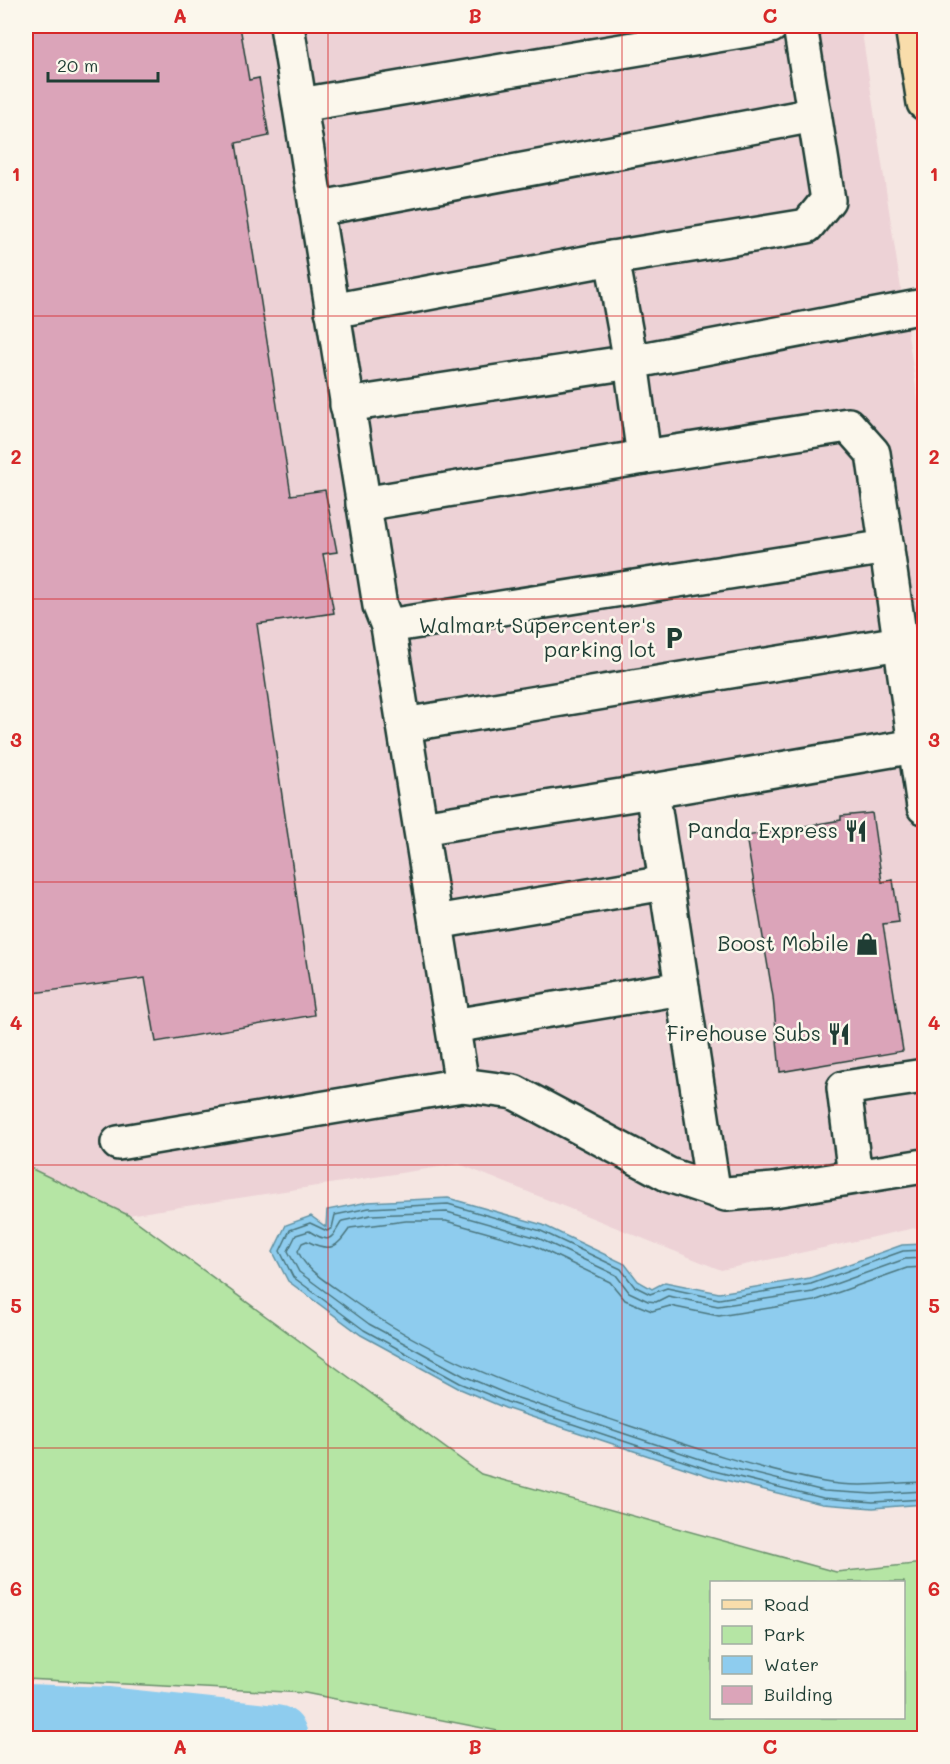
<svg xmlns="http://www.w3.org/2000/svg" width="950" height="1764" font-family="Mali,sans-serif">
<rect width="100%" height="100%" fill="#f5e6e2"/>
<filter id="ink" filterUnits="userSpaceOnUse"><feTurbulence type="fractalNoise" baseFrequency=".0167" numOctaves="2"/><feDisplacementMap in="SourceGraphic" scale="12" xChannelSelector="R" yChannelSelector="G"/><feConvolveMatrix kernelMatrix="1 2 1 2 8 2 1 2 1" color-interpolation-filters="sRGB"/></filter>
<g filter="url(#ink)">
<!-- built -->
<path fill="#edd2d6" d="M26 26H861L924 440V1226L721 1270 459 1164 128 1215 26 1166Z"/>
<!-- green -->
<path fill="#b5e5a4" stroke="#6a916c" stroke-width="1.5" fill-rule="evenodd" d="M26 1166 128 1215 481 1474 836 1572 924 1563V1738H534L305 1693 26 1679ZM712 1582H904V1718H712Z"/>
<!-- water -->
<path fill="#8eccee" stroke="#6293a4" stroke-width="1.5" d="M448 1198 543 1225 625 1264 638 1281 652 1289 665 1282 719 1293 810 1278 902 1245 924 1244V1504L873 1508 822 1504 709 1476 505 1408 458 1388 361 1335 288 1281 273 1252 286 1225 311 1216 326 1227 327 1210 368 1202Z"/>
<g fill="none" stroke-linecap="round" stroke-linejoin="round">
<!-- shore -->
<g stroke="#4b767e" stroke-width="1.5">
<path d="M924 1250 903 1251 811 1284 719 1299 667 1288 650 1294 634 1286 621 1269 541 1231 448 1204 369 1208 335 1215 332 1228 327 1231 310 1223 290 1230 280 1251 293 1277 364 1330 460 1383 507 1402 710 1470 823 1498 873 1502 924 1499"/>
<path d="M924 1258 905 1259 813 1292 718 1306 668 1296 656 1302 648 1301 629 1292 616 1275 538 1238 447 1212 371 1215 342 1221C331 1239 331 1245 309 1231L296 1235 288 1251 299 1272 369 1324 464 1376 509 1395 712 1463 824 1491 873 1494 924 1491"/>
<path d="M924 1267 907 1268 814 1301 719 1316 670 1306 652 1311 625 1300 610 1282 535 1246 446 1221H406L350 1228C336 1248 331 1253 307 1241L302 1243 298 1251C306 1271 326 1281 343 1294 433 1360 524 1390 627 1425 692 1447 757 1469 824 1482 857 1488 891 1483 924 1482"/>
</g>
<!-- river -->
<path stroke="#8eccee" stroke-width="66" d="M26 1717 108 1720 275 1738"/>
</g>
<!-- building -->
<g fill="#dba4b9" stroke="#1f3d34" stroke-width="1.5">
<path d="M26 26H240L249 80 259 78 269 136 236 143 291 495 325 490 337 552 323 554 334 613 257 624 314 1015 156 1042 145 978 26 994Z"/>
<path d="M872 813 882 882 893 880 899 922 883 924 903 1051 780 1072 773 997 746 836 841 820V816Z"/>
</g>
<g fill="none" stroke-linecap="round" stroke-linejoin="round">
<!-- minor casing -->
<g stroke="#1f3d34" stroke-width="38">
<g id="minor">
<path d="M287 26 380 606 388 626 462 1085 514 1092 669 1175 726 1194 774 1190 924 1166"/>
<path d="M300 105 771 26"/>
<path d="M316 209 814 115"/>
<path d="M924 306 631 362 644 457 848 425 873 453 924 807"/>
<path d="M332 311 612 258"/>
<path d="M347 405 631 362 612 258 807 226 828 200 800 26"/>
<path d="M363 504 644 457"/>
<path d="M388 626 887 547"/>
<path d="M404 725 900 643"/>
<path d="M421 828 652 791"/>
<path d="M436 922 665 883"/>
<path d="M453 1026 682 988"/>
<path d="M118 1143 462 1085"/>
<path d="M855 1176 844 1088 924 1076"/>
<path d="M713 1189 652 791 915 746"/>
</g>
</g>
<!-- major casing -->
<g stroke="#1f3d34" stroke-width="38">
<path id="major" d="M912 26 924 103"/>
</g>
<!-- minor -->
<use href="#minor" stroke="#fbf7ec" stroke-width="33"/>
<!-- major -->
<use href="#major" stroke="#f9ddab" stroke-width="33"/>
</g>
</g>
<!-- grid -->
<path fill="none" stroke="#d62828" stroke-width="1.5" stroke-opacity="0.55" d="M328 26V1738M622 26V1738M26 316H924M26 599H924M26 882H924M26 1165H924M26 1448H924"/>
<!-- icons -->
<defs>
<g id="parking-bare" transform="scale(1.8)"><path d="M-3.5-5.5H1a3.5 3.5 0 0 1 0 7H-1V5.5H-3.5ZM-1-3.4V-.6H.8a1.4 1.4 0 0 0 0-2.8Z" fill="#1f3d34" stroke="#fbf7ec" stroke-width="2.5" paint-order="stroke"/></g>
<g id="restaurant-bare" transform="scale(1.8)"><path d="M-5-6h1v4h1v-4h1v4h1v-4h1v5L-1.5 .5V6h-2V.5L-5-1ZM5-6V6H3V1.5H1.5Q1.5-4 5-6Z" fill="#1f3d34" stroke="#fbf7ec" stroke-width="2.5" paint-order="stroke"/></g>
<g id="shop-bare" transform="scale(1.8)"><path d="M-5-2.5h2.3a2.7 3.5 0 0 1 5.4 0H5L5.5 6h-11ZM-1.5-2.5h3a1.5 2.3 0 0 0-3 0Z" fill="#1f3d34" stroke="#fbf7ec" stroke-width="2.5" paint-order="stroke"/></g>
</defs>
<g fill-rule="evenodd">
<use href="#parking-bare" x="674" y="638"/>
<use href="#restaurant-bare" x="856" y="831"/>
<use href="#shop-bare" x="867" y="944"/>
<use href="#restaurant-bare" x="839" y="1034"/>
</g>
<g text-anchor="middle" stroke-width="5" stroke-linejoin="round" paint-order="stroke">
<!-- poi labels -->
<g font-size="21" fill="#1f3d34" stroke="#fbf7ec" text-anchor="end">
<text x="656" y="633">Walmart Supercenter's<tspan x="656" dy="24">parking lot</tspan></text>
<text x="838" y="838">Panda Express</text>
<text x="849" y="951">Boost Mobile</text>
<text x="821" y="1041">Firehouse Subs</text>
</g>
</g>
<!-- margin -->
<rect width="950" height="1764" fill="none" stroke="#fbf7ec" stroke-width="66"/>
<!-- legend -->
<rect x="710" y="1581" width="195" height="138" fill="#fbf7ec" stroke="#a3ada2" stroke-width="1.5"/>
<rect x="722" y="1600" width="30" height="9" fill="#f9ddab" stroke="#a3ada2" stroke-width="1.5"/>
<text x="764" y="1611" font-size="18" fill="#1f3d34">Road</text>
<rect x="722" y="1626" width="30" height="18" fill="#b5e5a4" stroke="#a3ada2" stroke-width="1.5"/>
<text x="764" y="1641" font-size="18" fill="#1f3d34">Park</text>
<rect x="722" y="1656" width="30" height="18" fill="#8eccee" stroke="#a3ada2" stroke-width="1.5"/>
<text x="764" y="1671" font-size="18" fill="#1f3d34">Water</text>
<rect x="722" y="1686" width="30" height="18" fill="#dba4b9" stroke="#a3ada2" stroke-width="1.5"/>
<text x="764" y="1701" font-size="18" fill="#1f3d34">Building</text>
<!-- scale -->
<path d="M48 72v9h110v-9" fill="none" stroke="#1f3d34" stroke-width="3"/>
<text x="57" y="72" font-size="18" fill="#1f3d34" stroke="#fbf7ec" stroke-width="4.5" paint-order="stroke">20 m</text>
<rect x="33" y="33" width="884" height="1698" fill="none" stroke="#d62828" stroke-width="2"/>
<g font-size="20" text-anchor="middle" font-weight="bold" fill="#d62828">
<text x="180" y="23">A</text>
<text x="475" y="23">B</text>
<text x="770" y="23">C</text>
<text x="16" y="181">1</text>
<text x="934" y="181">1</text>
<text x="16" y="464">2</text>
<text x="934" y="464">2</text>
<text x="16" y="747">3</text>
<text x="934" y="747">3</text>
<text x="16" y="1030">4</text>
<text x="934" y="1030">4</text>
<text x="16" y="1313">5</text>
<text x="934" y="1313">5</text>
<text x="16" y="1596">6</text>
<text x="934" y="1596">6</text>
<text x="180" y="1754">A</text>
<text x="475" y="1754">B</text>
<text x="770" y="1754">C</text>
</g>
</svg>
